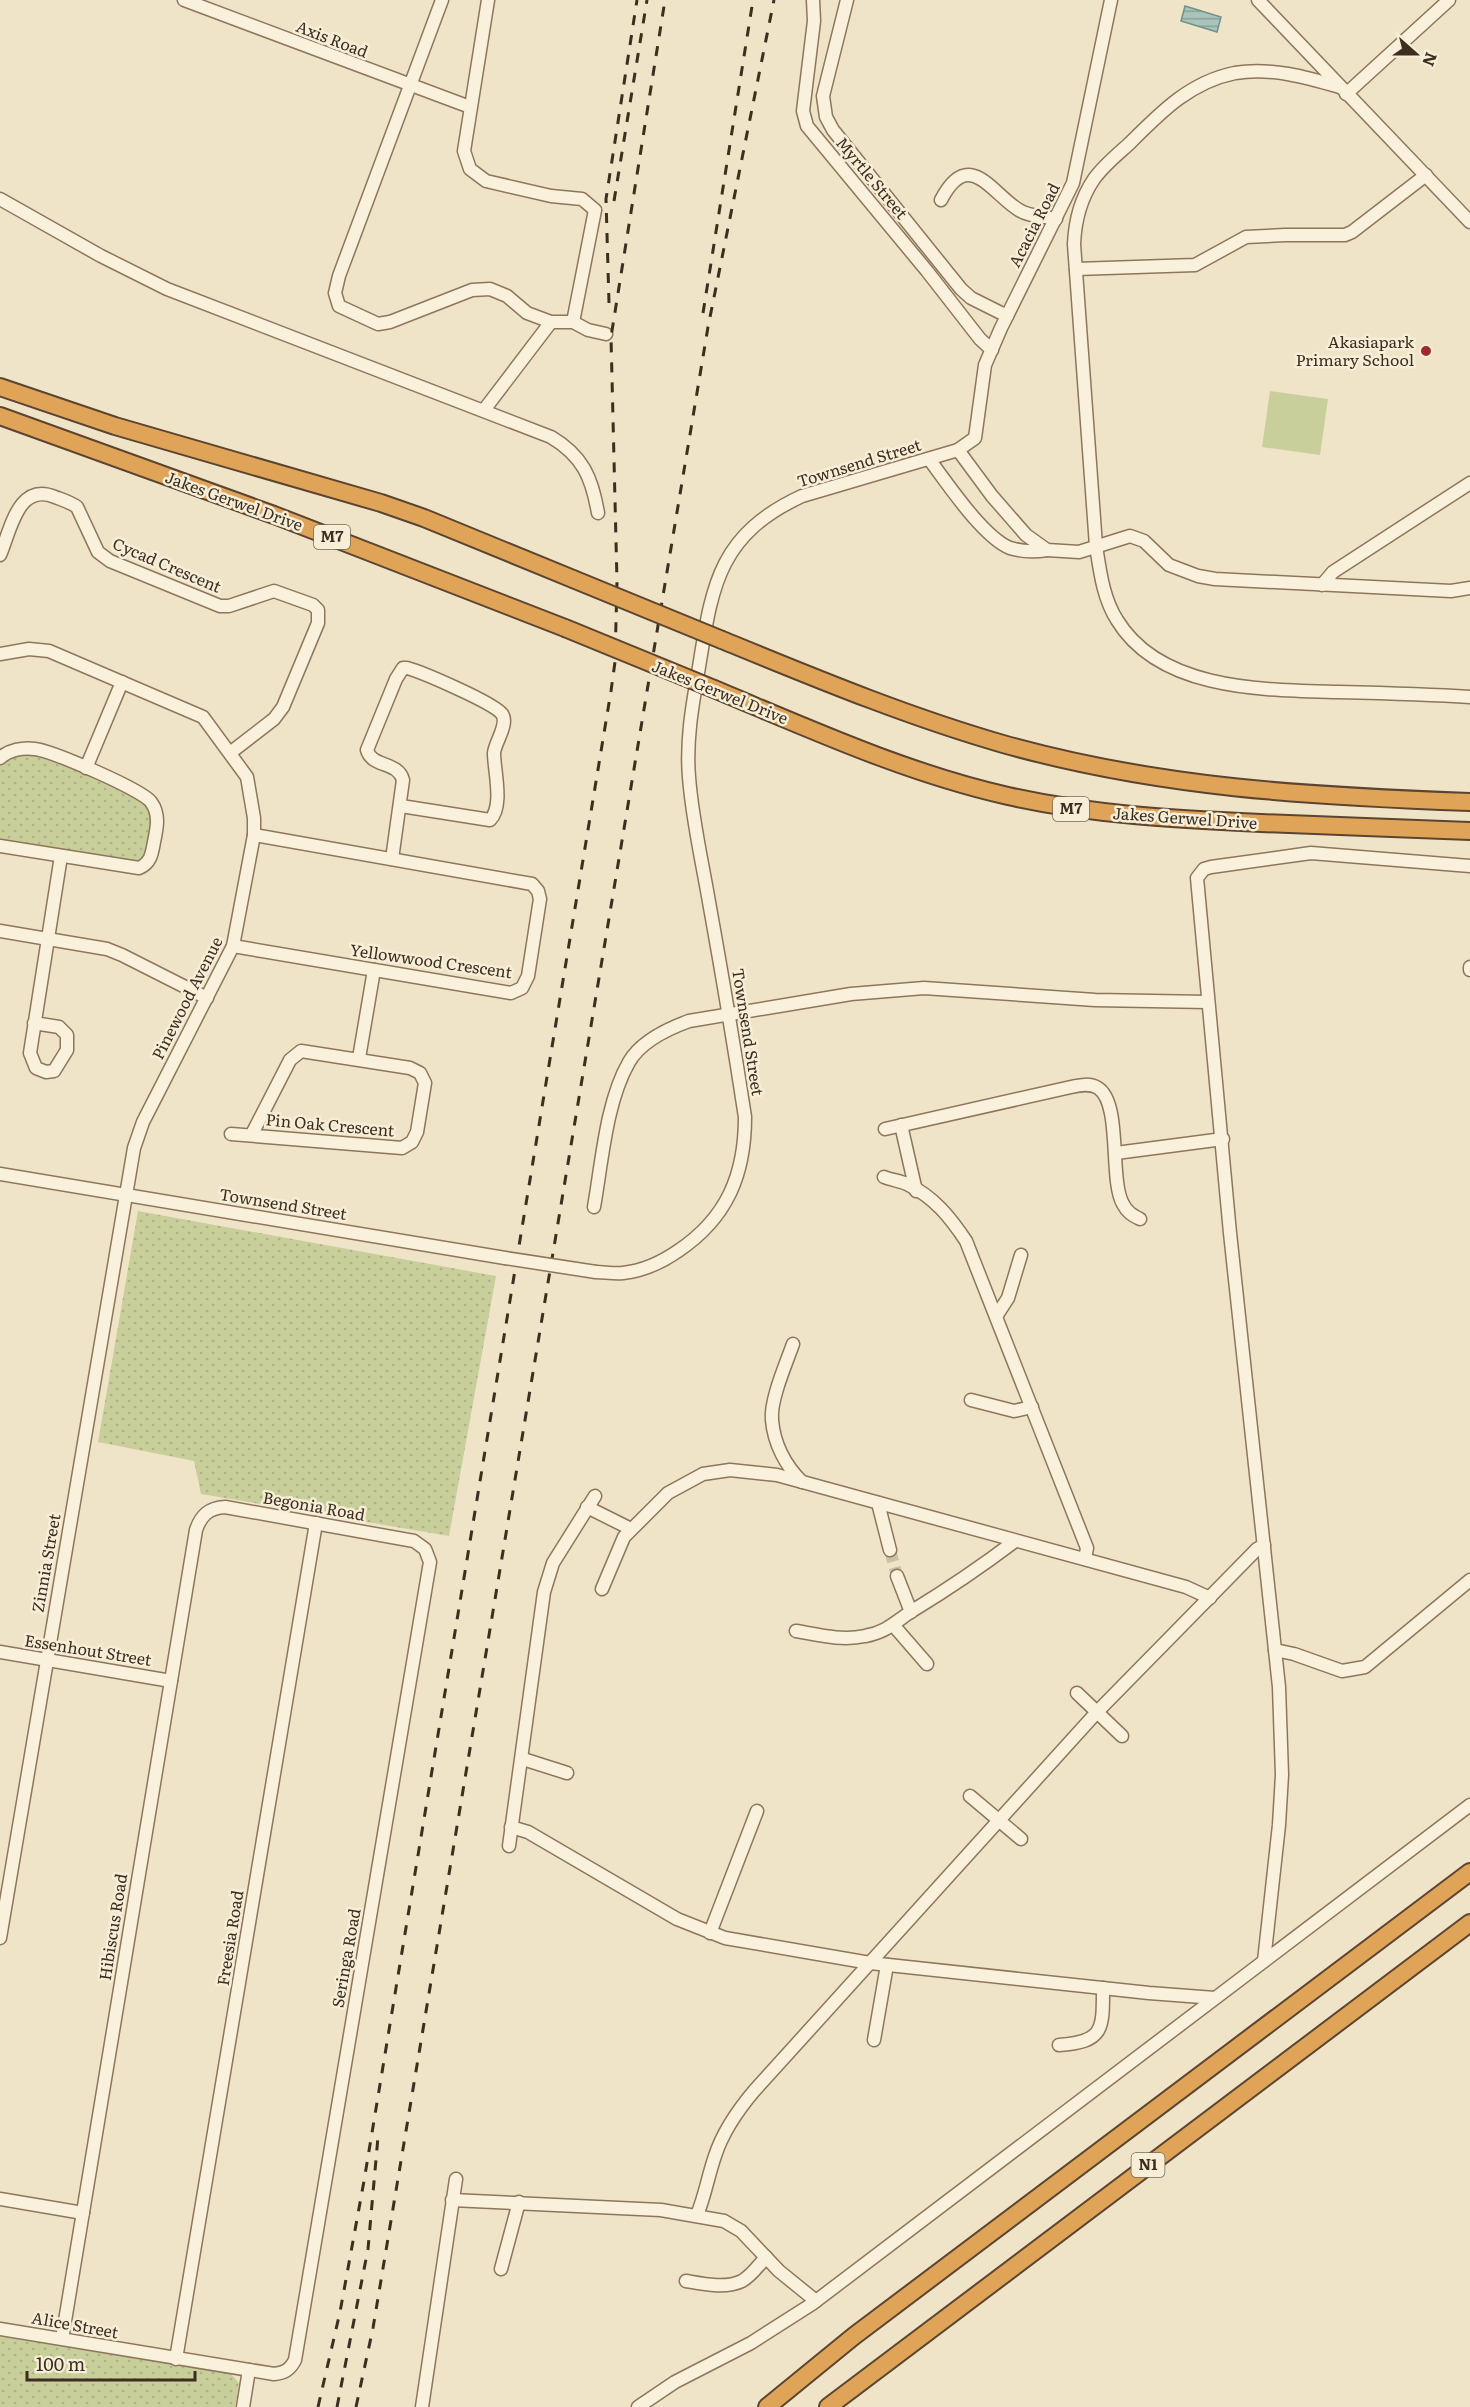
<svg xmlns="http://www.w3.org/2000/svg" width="1470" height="2407" font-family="Literata,serif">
<defs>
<pattern id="green-dots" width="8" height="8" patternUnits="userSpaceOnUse" patternTransform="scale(1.5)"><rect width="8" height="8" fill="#c9cf9b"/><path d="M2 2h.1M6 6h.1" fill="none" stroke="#aeb285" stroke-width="1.8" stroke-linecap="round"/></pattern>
<pattern id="water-rules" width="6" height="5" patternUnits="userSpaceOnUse" patternTransform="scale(1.5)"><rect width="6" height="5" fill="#a9c4bc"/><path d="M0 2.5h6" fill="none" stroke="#8ba098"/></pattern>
</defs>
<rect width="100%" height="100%" fill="#f0e4c8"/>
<!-- green -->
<g fill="url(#green-dots)">
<path d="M19 753 39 755 136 795 145 801 152 817 147 856 139 863 0 842V764L7 758Z"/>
<path d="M138 1211 496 1276 449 1536 201 1494 194 1461 98 1442Z"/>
<path d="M0 2336 231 2374 239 2383 235 2407H0Z"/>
</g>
<!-- pitch -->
<path fill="#c9cf9b" d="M1270 391 1328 399 1320 455 1262 447Z"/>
<!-- water -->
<path fill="url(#water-rules)" stroke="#6f938a" stroke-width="1.5" d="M1185 6 1221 17 1217 32 1181 21Z"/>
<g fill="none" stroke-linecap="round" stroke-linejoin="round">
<!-- minor-tunnel -->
<path stroke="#ccc0a6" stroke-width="12" stroke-dasharray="12 6" stroke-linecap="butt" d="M890 1550 897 1576"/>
<!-- minor casing -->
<g stroke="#8d765c" stroke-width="15">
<g id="minor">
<path d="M184 0 470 107"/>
<path d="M442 0 339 276 335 293 339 306 378 324 390 322 472 290 490 289 507 296 527 313 551 322H573L588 330 606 334"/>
<path d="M488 0 464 151 470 169 486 181 551 196 582 199 595 210 573 322"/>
<path d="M813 0 814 21 803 111 807 126 927 271 980 339 992 350"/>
<path d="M847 0 823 96 826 117 833 130 961 289 971 298 1007 316"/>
<path d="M1258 0 1470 222"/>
<path d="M1340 87C1306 77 1270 67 1235 73 1190 82 1161 112 1130 143 1118 154 1104 165 1094 179 1081 198 1075 221 1074 244L1096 546C1100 571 1103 598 1117 620 1160 691 1265 690 1338 692 1382 693 1426 694 1470 697"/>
<path d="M1346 94 1449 0"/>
<path d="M0 199 101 256 167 289 551 437C583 456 592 478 598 513"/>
<path d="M941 200C969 146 992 194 1019 210 1029 217 1044 216 1056 219"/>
<path d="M1076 269 1195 265 1246 237 1285 235H1345L1352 232 1426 175"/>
<path d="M484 410 551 322"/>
<path d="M958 450 992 496 1026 535 1047 550 1079 552 1130 536 1144 541 1169 565 1198 576 1215 579 1451 591 1470 588"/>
<path d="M929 459C947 483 983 537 1010 548 1023 552 1034 552 1047 550"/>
<path d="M0 555C11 529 18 482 55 497 63 500 70 502 77 507L98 552 110 561 220 606H229L274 591 313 605 318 610V623L283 707 274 719 230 753"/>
<path d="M1322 585 1333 572 1470 483"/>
<path d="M0 654 29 649 49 651 203 717 247 777 254 818V835L233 946 143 1122 134 1148 0 1938"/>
<path d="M0 758C9 750 23 747 35 749 52 751 143 790 151 802 160 814 157 828 154 842 152 853 151 863 139 868L0 846"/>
<path d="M86 768 122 682"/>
<path d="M392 859 403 780C398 761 372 768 367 750L396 679 403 668H407C422 672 494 703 502 714 509 724 495 742 494 753 494 771 504 806 490 820L401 806"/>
<path d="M0 931 107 949 122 955 207 998"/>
<path d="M233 946 511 993 522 988 528 976 540 899 538 891 532 884 254 835"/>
<path d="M1470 967V970"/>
<path d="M34 1023 59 1027 67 1035V1050L54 1071 46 1072 36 1068 30 1053 61 856"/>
<path d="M359 1058 374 970"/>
<path d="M901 1125 916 1191"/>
<path d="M885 1129 1071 1087C1080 1085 1090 1083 1098 1088 1122 1103 1109 1180 1123 1204 1127 1212 1132 1215 1140 1219"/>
<path d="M231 1134 402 1148 412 1142 417 1132 425 1083 420 1073 410 1068 301 1051 290 1060 252 1134"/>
<path d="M1116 1153 1223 1139"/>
<path d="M0 1174 505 1258"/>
<path d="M884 1177C892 1180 900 1181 907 1184 934 1197 950 1217 966 1241L1087 1548 1085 1559"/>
<path d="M594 1207C602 1162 606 1102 629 1062 641 1041 667 1029 689 1021L851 994 924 988 1095 1000 1208 1002"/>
<path d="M596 1272C604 1272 614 1274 623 1273 643 1271 662 1262 678 1251 727 1218 745 1175 745 1117 734 1045 722 974 709 902 702 861 692 818 689 777 686 742 692 707 698 673 712 588 716 536 802 496L958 450 975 438 985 365 1001 328 1073 183 1111 0"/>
<path d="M997 1315 1008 1298 1021 1255"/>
<path d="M793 1344C786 1364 770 1400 772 1420 774 1444 786 1466 802 1482"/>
<path d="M971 1400 1014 1411 1032 1407"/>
<path d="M878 1503 890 1550"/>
<path d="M587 1507 631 1529"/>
<path d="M897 1576 911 1612"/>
<path d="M602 1589 624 1537 668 1493 703 1474 730 1470 777 1475 1186 1587 1210 1598"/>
<path d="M894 1626 927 1664"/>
<path d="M796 1631C819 1635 842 1641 865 1636 887 1632 895 1622 912 1611 948 1589 982 1566 1015 1541"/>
<path d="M1275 1650 1294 1654 1342 1671 1365 1667 1470 1580"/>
<path d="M0 1652 171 1681"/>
<path d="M1077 1693 1122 1736"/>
<path d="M523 1759 567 1773"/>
<path d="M970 1796 1021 1839"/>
<path d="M511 1827 528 1832 677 1919 725 1938 870 1963 1149 1993 1215 1998"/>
<path d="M509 1846 544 1592 553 1563 595 1496"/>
<path d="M710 1933 757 1811"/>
<path d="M1264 1961 1279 1825 1282 1775 1279 1687 1230 1233 1197 878 1204 869 1211 867 1311 853 1470 866"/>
<path d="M874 2040 887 1965"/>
<path d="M1059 2045C1104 2042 1103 2029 1103 1988"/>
<path d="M0 2199 83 2213"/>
<path d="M452 2200 661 2210 724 2221 741 2231 779 2271 816 2301"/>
<path d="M697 2215C705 2196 708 2176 715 2156 723 2131 738 2110 754 2091L1097 1712 1257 1549 1264 1545"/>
<path d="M501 2269 519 2202"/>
<path d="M686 2281C703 2284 726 2289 742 2281 751 2276 759 2265 766 2257"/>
<path d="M0 2329 274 2374C284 2373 290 2370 295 2360L430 1562 425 1549 414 1541 225 1507C209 1508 201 1515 196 1530L62 2339"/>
<path d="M176 2359 316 1523"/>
<path d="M243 2407 249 2370"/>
<path d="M422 2407 456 2179"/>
<path d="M638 2407 675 2382 751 2343 812 2304 1470 1805"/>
</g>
</g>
<!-- highway casing -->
<g stroke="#5b4430" stroke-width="20">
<g id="highway">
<path d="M0 387 115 426 381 503 424 518 573 579"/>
<path d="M0 416 274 515 565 628"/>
<path d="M722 640C815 678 906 716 1003 744 1160 788 1308 796 1470 802"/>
<path d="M714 689C810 729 906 773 1008 796 1092 815 1176 819 1261 823 1331 826 1400 828 1470 831"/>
<path d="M767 2407 854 2336 1470 1872"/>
<path d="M828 2407 1470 1923"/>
</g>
</g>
<!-- minor -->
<use href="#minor" stroke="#faf1dc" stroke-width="12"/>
<!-- highway -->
<use href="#highway" stroke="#e0a458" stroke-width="16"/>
<!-- rail -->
<g stroke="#3d2e20" stroke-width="3" stroke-dasharray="10 10" stroke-linecap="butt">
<path d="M614 201 647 0"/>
<path d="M609 303 606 199 637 0"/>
<path d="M703 313 753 0"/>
<path d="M318 2407 340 2312 364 2181 611 691 615 662 617 582 611 337 665 0"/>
<path d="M337 2407 368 2249 378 2137"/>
<path d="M356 2407 373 2328 708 327 774 0"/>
</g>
<!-- minor-bridge casing -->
<g stroke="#8d765c" stroke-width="15" stroke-linecap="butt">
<path id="minor-bridge" d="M505 1258 596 1272"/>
</g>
<!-- highway-bridge casing -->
<g stroke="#5b4430" stroke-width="20" stroke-linecap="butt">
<g id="highway-bridge">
<path d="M573 579 722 640"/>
<path d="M565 628 714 689"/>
</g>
</g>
<!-- minor-bridge -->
<use href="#minor-bridge" stroke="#faf1dc" stroke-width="12"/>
<!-- highway-bridge -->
<use href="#highway-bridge" stroke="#e0a458" stroke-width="16"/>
</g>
<!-- markers -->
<circle fill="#9e2a2b" stroke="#f7eed8" stroke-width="2" cx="1426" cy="351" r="6"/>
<g text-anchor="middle" stroke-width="5" stroke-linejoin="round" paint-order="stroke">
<!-- shield labels -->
<g fill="#f7eed8" stroke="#756857" stroke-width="1.5">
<rect x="314" y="525" width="36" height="24" rx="4.5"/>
<rect x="1053" y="797" width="36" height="24" rx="4.5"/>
<rect x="1131.5" y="2153" width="33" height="24" rx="4.5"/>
</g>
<g font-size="15" font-weight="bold" fill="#3d2e20">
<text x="332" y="542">M7</text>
<text x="1071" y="814">M7</text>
<text x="1148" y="2170">N1</text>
</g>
<!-- street labels -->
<g font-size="16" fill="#3d2e20" stroke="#f7eed8">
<text transform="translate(332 39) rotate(21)" y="6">Axis Road</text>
<text transform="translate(872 178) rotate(50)" y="6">Myrtle Street</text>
<text transform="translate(1034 225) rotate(-63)" y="6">Acacia Road</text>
<text transform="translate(859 463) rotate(-17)" y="6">Townsend Street</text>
<text transform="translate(234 501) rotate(20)" y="6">Jakes Gerwel Drive</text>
<text transform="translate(167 565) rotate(23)" y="6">Cycad Crescent</text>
<text transform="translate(720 692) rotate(22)" y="6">Jakes Gerwel Drive</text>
<text transform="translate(1185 818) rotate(4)" y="6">Jakes Gerwel Drive</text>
<text transform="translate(431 961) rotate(8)" y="6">Yellowwood Crescent</text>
<text transform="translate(187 998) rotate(-63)" y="6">Pinewood Avenue</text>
<text transform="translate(748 1032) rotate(81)" y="6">Townsend Street</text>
<text transform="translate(330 1125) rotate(5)" y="6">Pin Oak Crescent</text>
<text transform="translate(283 1204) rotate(9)" y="6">Townsend Street</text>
<text transform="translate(314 1506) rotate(10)" y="6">Begonia Road</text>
<text transform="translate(46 1563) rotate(-80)" y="6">Zinnia Street</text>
<text transform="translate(88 1650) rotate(9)" y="6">Essenhout Street</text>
<text transform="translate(113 1927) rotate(-81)" y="6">Hibiscus Road</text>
<text transform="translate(230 1938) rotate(-81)" y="6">Freesia Road</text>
<text transform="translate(346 1958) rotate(-80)" y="6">Seringa Road</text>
<text transform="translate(75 2325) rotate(10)" y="6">Alice Street</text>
</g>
<!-- poi labels -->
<g font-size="16" fill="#3d2e20" stroke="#f7eed8" text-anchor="end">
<text x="1414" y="348">Akasiapark<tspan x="1414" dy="18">Primary School</tspan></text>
</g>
</g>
<!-- north arrow -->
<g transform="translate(1416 54) rotate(111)" stroke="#f7eed8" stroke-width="4.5" paint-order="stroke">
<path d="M0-4.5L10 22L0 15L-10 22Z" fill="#3d2e20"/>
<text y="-9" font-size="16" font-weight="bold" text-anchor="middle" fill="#3d2e20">N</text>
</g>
<!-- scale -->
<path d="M27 2371v9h168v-9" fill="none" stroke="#3d2e20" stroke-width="3"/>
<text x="36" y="2371" font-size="18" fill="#3d2e20" stroke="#f7eed8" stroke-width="4.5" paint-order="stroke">100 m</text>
</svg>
